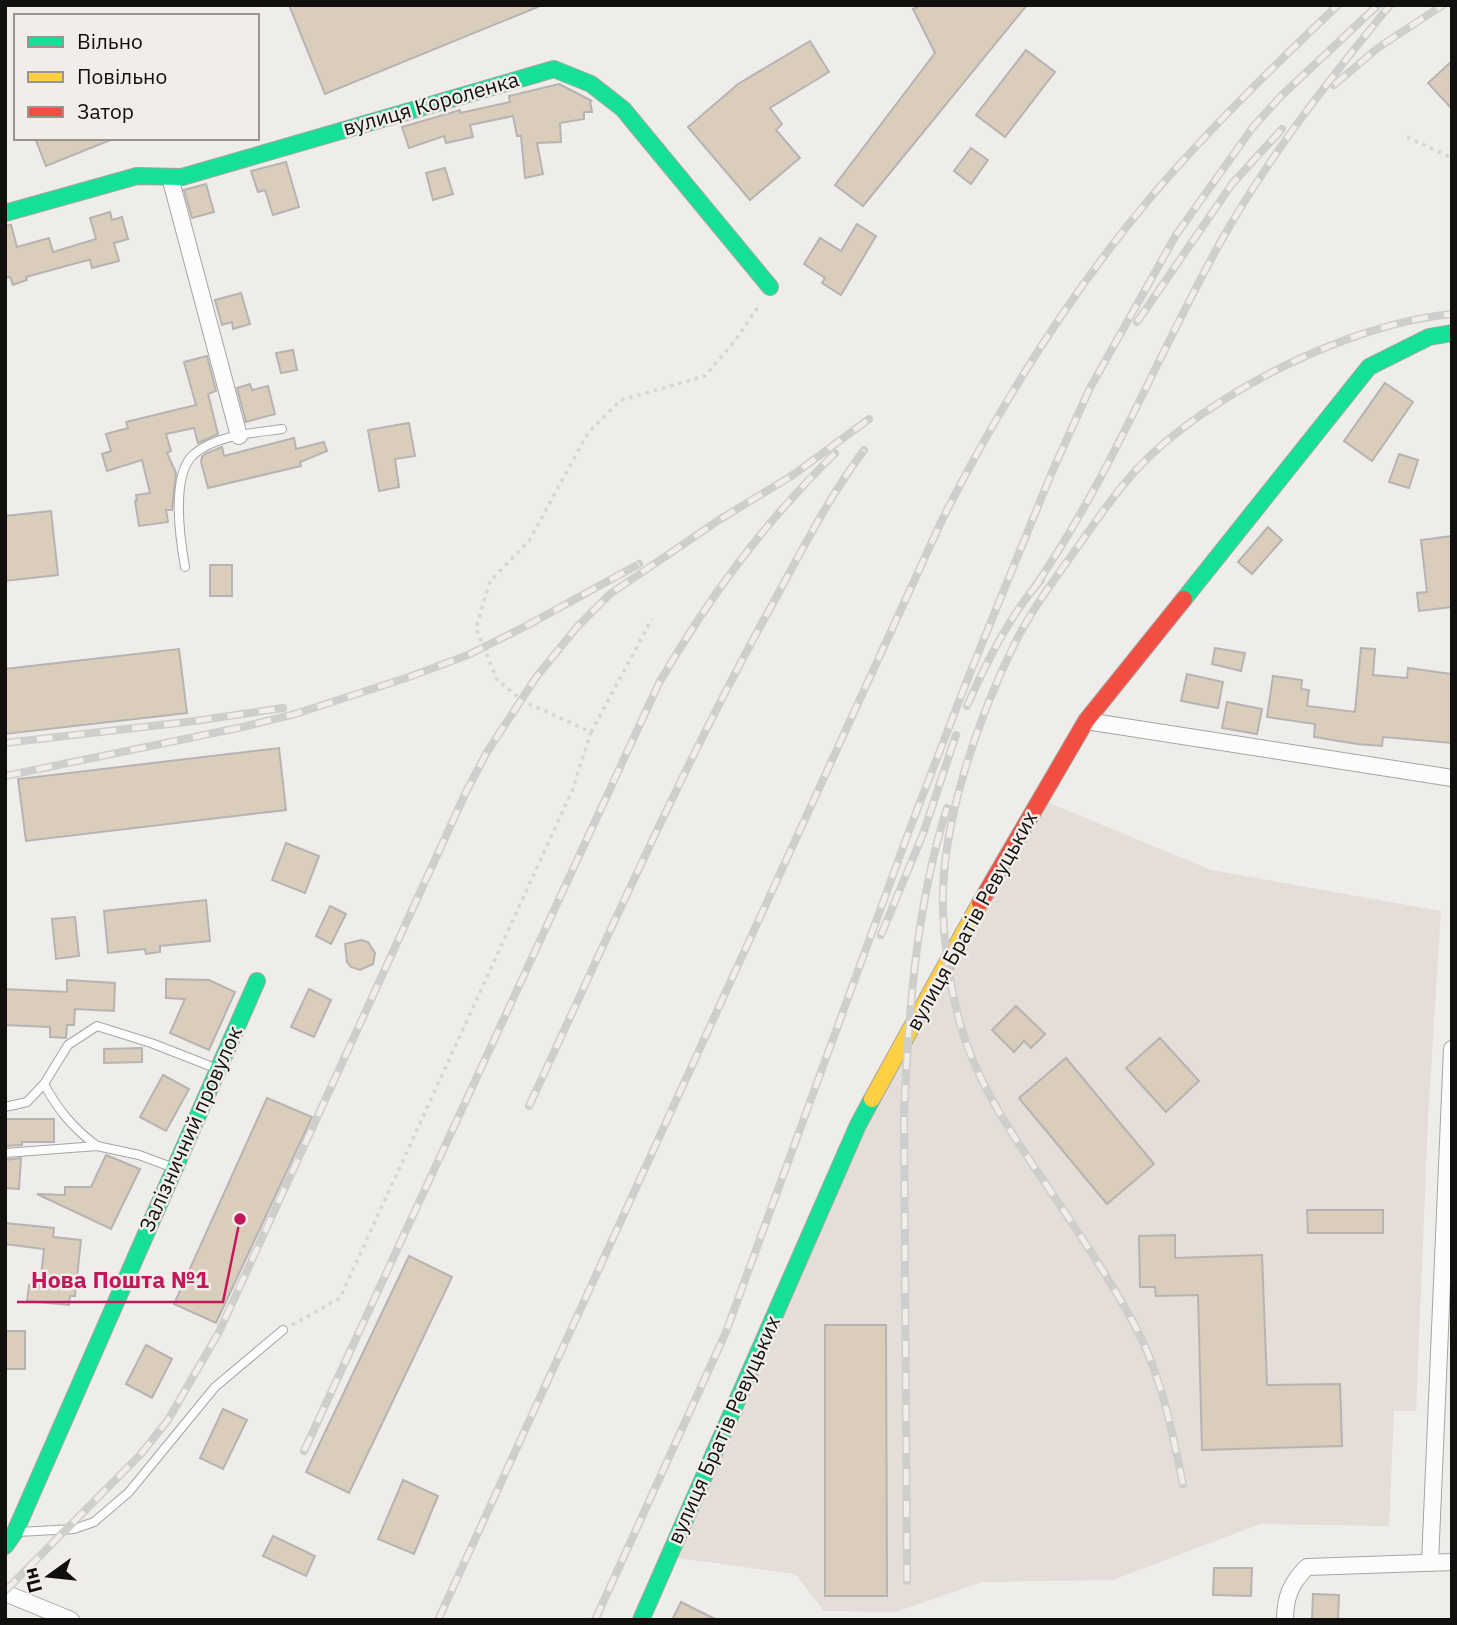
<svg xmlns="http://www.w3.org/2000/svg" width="1457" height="1625" font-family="'IBM Plex Sans',sans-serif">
<rect width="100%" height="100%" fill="#efedea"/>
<!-- built -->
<path fill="#e4ddd8" d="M1040 799 1211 870 1441 911 1428 1120 1416 1411H1394L1389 1526 1260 1524 1113 1580 982 1582 896 1612 824 1611 795 1574 669 1557 858 1125Z"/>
<!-- building -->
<g fill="#dbcdbc" stroke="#b5b4b2" stroke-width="2">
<path d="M289 5H540V6L325 94Z"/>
<path d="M921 5H1027L863 206 835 185 935 53 913 9Z"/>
<path d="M810 41 829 72 770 108 782 124 776 130 800 158 750 200 688 127 738 84Z"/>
<path d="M1026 50 1055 72 1005 137 976 115Z"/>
<path d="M1452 61V109L1428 83Z"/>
<path d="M559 84 592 101H590L592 112H584V119L560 123 561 142 537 143 543 174 525 178 521 136H517L513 116 470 125 473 137 446 143 444 136 409 148 402 127 460 110V113L510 102 509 96Z"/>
<path d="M35 138H113V139L46 166Z"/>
<path d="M971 148 988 160 971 184 954 171Z"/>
<path d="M286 162 299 207 273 215 265 190 258 192 251 171Z"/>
<path d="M445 168 453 194 433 200 426 173Z"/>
<path d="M206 184 214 212 192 218 184 190Z"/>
<path d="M110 212 112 220 122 217 128 239 114 243 119 261 92 268 90 260 84 261 26 277 27 280 13 285 10 277 5 278V226L11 225 17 247 49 238 53 252 96 239 90 218Z"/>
<path d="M857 224 876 236 841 295 822 283 825 278 804 264 820 238 841 251Z"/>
<path d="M241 293 250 324 233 329 232 322 222 325 215 300Z"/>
<path d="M293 350 297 370 281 373 276 353Z"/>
<path d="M207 356 216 391 208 394 218 434 198 443 194 428 166 434 171 451 167 453 176 473 172 510H166L168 522 139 526 135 501H137L136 495 150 493 142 460 107 471 102 454 111 451 106 434 128 428 126 422 196 405 184 362Z"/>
<path d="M1385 383 1413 402 1372 461 1344 441Z"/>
<path d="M250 384 252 390 268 386 275 414 246 422 237 388Z"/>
<path d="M409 423 415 456 395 459 399 487 379 491 368 430Z"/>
<path d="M294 438 296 449 324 442 327 451 300 462 301 466 208 488 201 462 202 457 205 454 222 447 224 456Z"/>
<path d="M1399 454 1418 460 1409 488 1389 482Z"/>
<path d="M51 511 58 575 5 581V516Z"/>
<path d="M1268 527 1282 540 1252 574 1238 562Z"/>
<path d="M1452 536 1451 607 1419 611 1417 593 1427 592 1421 540Z"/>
<rect x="210" y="565" width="22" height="31"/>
<path d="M1215 648 1245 653 1241 671 1212 664Z"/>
<path d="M1361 648 1375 649 1373 675 1407 678 1408 668 1452 674V743L1383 737 1382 746 1357 744 1314 737 1315 724 1267 717 1273 676 1302 680 1301 689 1309 690 1307 706 1355 712Z"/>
<path d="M179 649 187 713 5 734V669Z"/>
<path d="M1187 674 1223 682 1218 708 1181 701Z"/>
<path d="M1227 702 1262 709 1257 734 1222 728Z"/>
<path d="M279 748 286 810 26 841 18 779Z"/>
<path d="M286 843 319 856 305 893 272 880Z"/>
<path d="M206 900 210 941 160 946V952L146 954 145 949 108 953 104 911Z"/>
<path d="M330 906 346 914 331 944 316 936Z"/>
<path d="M75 917 79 956 56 959 52 919Z"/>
<path d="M361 940 368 942 375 953 373 964 360 970 351 967 347 962 345 944Z"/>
<path d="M166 979 209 980 235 992 209 1050 170 1033 185 999 166 998Z"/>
<path d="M67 980 115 983 114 1011 75 1009 74 1025H67L66 1038 50 1037V1027L5 1025V989L67 992Z"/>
<path d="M309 989 331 1000 314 1037 291 1027Z"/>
<path d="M1016 1006 1045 1034 1031 1048 1024 1041 1014 1052 992 1030Z"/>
<path d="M1160 1038 1199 1081 1166 1112 1126 1068Z"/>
<path d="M142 1048V1062L104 1063V1049Z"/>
<path d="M1066 1058 1154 1164 1107 1204 1019 1098Z"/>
<path d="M163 1075 189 1089 166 1131 140 1117Z"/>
<path d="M267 1098 312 1117 216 1323 174 1304Z"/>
<path d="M5 1119H54V1142H22V1145L5 1146Z"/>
<path d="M106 1155 140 1169 111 1229 37 1194 65 1195V1187H91Z"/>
<path d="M21 1158 19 1189 5 1188V1160Z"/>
<path d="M1307 1210H1383V1233H1308Z"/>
<path d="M5 1223 54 1228 53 1237 81 1240 75 1296H70L69 1305 27 1301 29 1285 40 1286 44 1249 5 1244Z"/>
<path d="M1175 1235V1258L1262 1255 1267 1385 1340 1384 1342 1446 1202 1450 1198 1295 1156 1296 1155 1287H1140L1139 1236Z"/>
<path d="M409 1256 452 1277 349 1493 306 1472Z"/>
<path d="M825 1325H886L887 1596H825Z"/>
<rect x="5" y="1331" width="20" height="38"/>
<path d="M146 1345 172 1359 152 1398 126 1384Z"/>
<path d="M223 1409 247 1420 223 1469 200 1458Z"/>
<path d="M403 1480 438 1496 414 1554 378 1539Z"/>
<path d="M273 1536 315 1556 306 1576 263 1556Z"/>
<path d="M1214 1568H1252L1251 1596 1213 1595Z"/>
<path d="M1313 1594 1339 1595 1338 1620H1312Z"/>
<path d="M681 1602 717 1620H672Z"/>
</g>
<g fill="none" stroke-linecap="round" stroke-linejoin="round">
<!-- lane casing -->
<g stroke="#a6a5a3" stroke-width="10">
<g id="lane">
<path d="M185 567C180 539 171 476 193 455 215 435 254 433 282 429"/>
<path d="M5 1107 27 1102 44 1084"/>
<path d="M97 1146C73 1128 58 1110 44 1084L68 1045 97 1026 151 1043 218 1069"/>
<path d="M5 1153 97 1146 139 1155 174 1168"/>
<path d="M18 1532 74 1529 94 1522 129 1492 215 1387 283 1330"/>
</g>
</g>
<!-- street casing -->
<g stroke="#a6a5a3" stroke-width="18">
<g id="street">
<path d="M170 177 239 436"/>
<path d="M1086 721 1452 778"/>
<path d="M1430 1563 1452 1049"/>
<path d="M5 1593 71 1620"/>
<path d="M1285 1620C1285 1597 1291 1583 1307 1567L1452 1562"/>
</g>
</g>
<!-- fast casing -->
<g stroke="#a6a5a3" stroke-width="18">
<g id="fast">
<path d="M5 213 137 176 182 177 554 69 591 84 623 109 770 287"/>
<path d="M1184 599 1369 367 1429 337 1452 333"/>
<path d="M5 1546 15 1532 257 981"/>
<path d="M641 1620 858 1125 872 1099"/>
</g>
</g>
<!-- slow casing -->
<g stroke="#a6a5a3" stroke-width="18">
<path id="slow" d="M872 1099 980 903"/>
</g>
<!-- jam casing -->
<g stroke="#a6a5a3" stroke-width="18">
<path id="jam" d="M980 903 1086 721 1184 599"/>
</g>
<!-- path -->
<g stroke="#d6d5d5" stroke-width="3.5" stroke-dasharray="3.5 5" stroke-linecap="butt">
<path d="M1407 137 1452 158"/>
<path d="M591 732 652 619"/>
<path d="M292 1325 340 1298 572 791 591 732 523 701 497 680 476 628 490 581 529 541 588 433 621 400 705 376 737 338 760 304"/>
</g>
<!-- lane -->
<use href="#lane" stroke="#fdfcfc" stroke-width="8"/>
<!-- street -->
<use href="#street" stroke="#fdfcfc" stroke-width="16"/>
<!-- fast -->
<use href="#fast" stroke="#16e098" stroke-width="16"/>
<!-- slow -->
<use href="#slow" stroke="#ffcf43" stroke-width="16"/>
<!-- jam -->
<use href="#jam" stroke="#f24e42" stroke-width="16"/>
<!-- rail casing -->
<g stroke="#cececd" stroke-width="8">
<g id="rail">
<path d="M1334 85 1379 47 1443 5"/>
<path d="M1137 322 1232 184 1282 129"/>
<path d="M1036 585C1110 477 1157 356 1220 243 1268 157 1328 81 1390 5"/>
<path d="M967 706C985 665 1011 613 1041 580"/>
<path d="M5 743 195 721 283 708"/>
<path d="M5 776 238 728 295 714 409 677 468 655 528 625 639 564"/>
<path d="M881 935 923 834 956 735"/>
<path d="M529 1106C606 941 679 774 767 614 798 558 826 501 864 450"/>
<path d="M304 1451 659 683C709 597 764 523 835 453"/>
<path d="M1183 1484C1171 1427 1161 1373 1133 1322 1104 1269 1070 1220 1037 1171 1005 1124 974 1076 959 1020 950 985 944 946 943 910 940 824 979 715 1017 639 1033 608 1054 580 1074 552 1094 524 1113 495 1137 469 1206 395 1350 323 1452 314"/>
<path d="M907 1581 904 1112C909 1009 916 906 947 808"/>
<path d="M5 1591 140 1455 168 1420 219 1332 466 792 487 752 537 676 577 627 610 594 719 520 793 475 869 419"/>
<path d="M438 1620 942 520C1001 403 1071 291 1156 191 1213 125 1275 65 1338 5"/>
<path d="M595 1620 726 1332 909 831 966 683 1052 472 1090 388 1176 235 1253 127 1281 96 1378 5"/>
</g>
</g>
<!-- rail -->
<use href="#rail" stroke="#f1ede8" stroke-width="5" stroke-dasharray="16" stroke-linecap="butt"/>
</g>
<g text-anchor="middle" stroke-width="5" stroke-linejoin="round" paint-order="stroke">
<!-- street labels -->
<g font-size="21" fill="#12100f" stroke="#f1ede8">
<text transform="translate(431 104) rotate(-16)" y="7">вулиця Короленка</text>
<text transform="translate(972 921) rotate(-61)" y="7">вулиця Братів Ревуцьких</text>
<text transform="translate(191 1129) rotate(-66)" y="7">Залізничний провулок</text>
<text transform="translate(724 1430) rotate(-66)" y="7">вулиця Братів Ревуцьких</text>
</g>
</g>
<!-- callouts -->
<path fill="none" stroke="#c2185b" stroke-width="2.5" d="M240 1219L223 1302H17"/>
<circle fill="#c2185b" stroke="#f1ede8" stroke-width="2.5" cx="240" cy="1219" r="7"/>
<g font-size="23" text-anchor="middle" font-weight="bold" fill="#c2185b" stroke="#f1ede8" stroke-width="5" stroke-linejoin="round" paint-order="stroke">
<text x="120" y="1288">Нова Пошта №1</text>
</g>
<!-- border -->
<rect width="1457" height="1625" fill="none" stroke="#12100f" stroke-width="14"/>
<!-- legend -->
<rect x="14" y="14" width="245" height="126" fill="#f1ede8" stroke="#989591" stroke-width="2"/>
<rect x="28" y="37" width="35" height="10" fill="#16e098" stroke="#989591" stroke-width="2"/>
<text x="77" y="49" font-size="21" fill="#12100f">Вільно</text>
<rect x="28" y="72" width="35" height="10" fill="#ffcf43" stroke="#989591" stroke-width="2"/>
<text x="77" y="84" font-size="21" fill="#12100f">Повільно</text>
<rect x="28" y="107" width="35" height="10" fill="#f24e42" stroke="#989591" stroke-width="2"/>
<text x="77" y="119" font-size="21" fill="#12100f">Затор</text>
<!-- north arrow -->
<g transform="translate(49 1576) rotate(255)" stroke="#f1ede8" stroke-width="5" paint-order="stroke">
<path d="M0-5L12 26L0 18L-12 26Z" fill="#12100f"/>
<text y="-10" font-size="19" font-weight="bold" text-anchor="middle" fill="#12100f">Пн</text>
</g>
</svg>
